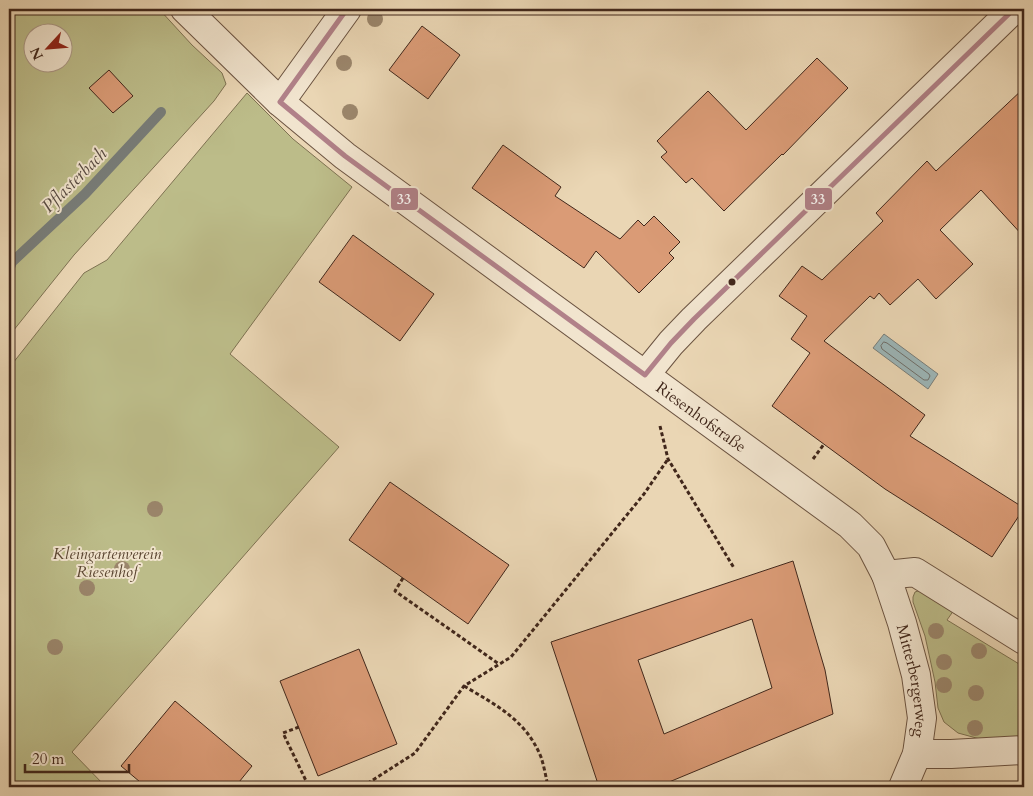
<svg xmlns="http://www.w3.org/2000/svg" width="1033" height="796" font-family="Cardo,serif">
<rect width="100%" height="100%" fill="#ead6b4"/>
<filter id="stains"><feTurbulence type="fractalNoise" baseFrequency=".004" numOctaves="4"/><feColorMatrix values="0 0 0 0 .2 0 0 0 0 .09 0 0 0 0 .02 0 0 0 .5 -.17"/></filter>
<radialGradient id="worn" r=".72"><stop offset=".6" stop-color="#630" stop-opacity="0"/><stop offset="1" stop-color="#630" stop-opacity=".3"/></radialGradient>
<!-- green -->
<g fill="#bcbc89" stroke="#7e7252" fill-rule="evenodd">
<path d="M9 9H159L192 45 222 73 226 84 214 101 74 255 9 336ZM32 32H62V62H32Z"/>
<path d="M247 93 293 139 352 187 230 354 339 447 72 752 106 787H9V368L84 273 107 260Z"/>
<path d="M921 590 954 610 947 620 1024 667V740L980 739 958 733 944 722 938 708 935 682 925 636 913 602V597L915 592Z"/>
</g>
<!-- water -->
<path fill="#9cb6b8" stroke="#787d79" d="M884 334 938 374 928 389 873 348Z"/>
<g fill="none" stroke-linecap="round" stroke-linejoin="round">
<!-- shore -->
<path stroke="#6e6e6a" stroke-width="1" d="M884 342 887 343 929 374 930 376 928 380H924L882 349 881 346Z"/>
<!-- stream -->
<path stroke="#787d79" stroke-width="10" d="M9 270 12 262 85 194 161 112"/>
</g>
<!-- building -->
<g fill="#da9b76" stroke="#41271b" fill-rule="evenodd">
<path d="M422 26 460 55 428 99 389 70Z"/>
<path d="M817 58 848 88 783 155 782 154 724 211 692 178 686 183 661 157 667 152 657 141 708 91 746 130Z"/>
<path d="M109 70 133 96 113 113 89 88Z"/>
<path d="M1024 88V237L981 190 940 230 973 264 936 299 918 279 890 305 879 293 874 299 870 296 824 341 925 415 910 436 1024 508 992 557 885 489 772 406 810 353 791 339 807 316 779 296 802 266 822 280 883 221 876 213 927 161 936 171Z"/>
<path d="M503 145 561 187 555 196 620 239 638 220 644 226 654 216 680 242 669 253 674 258 639 293 596 251 584 268 472 188Z"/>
<path d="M353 235 434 294 400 341 319 282Z"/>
<path d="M390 482 509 565 468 624 349 540Z"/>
<path d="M793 561 825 670 833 714 657 787H599L551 642ZM752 619 772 688 664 734 638 660Z"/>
<path d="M359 649 397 744 318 776 280 681Z"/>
<path d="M175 701 252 766 235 787H146L121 766Z"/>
</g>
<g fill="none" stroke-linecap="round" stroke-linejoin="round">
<!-- street casing -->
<g stroke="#6b5341" stroke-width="30">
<g id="street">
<path id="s1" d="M185 9 280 102 345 156 850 525 871 546 886 575 915 572 1024 640"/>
<path d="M280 102 347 9"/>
<path d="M645 375 671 343 694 319 1014 9"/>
<path id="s2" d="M886 575 902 623 916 675 922 718 917 754 903 787"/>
<path d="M917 754H951L1024 750"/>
</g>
</g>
<!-- path -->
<g stroke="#41271b" stroke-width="3" stroke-dasharray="4 2.5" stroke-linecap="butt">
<path d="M660 426 668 459 734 568"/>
<path d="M813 459 824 444"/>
<path d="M403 578 395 591 499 664"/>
<path d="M464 686C496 705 526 720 541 757 544 766 546 777 548 787"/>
<path d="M299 727 283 733 309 787"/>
<path d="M362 787 415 753 464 686 511 657 644 494 668 459"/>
</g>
<!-- street -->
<use href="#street" stroke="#f1e4ce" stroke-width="28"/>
<!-- bus-1 casing -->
<g stroke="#f1e4ce" stroke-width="9">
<path id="bus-1" d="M347 9 280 102 345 156 645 375 671 343 694 319 1014 9"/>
</g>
<!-- bus-1 -->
<use href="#bus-1" stroke="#b18189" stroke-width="5"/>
</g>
<!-- trees -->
<g fill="#9b866c">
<circle cx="375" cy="19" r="8"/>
<circle cx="344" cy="63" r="8"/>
<circle cx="350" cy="112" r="8"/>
<circle cx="155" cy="509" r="8"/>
<circle cx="122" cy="569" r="8"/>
<circle cx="87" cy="588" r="8"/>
<circle cx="936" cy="631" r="8"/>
<circle cx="55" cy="647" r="8"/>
<circle cx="979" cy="651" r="8"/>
<circle cx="944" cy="662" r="8"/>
<circle cx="944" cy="685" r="8"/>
<circle cx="976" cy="693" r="8"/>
<circle cx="975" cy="728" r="8"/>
</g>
<!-- markers -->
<circle fill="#41271b" stroke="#f1e4ce" stroke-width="2" cx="732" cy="282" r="4.5"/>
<g text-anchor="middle" stroke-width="4" stroke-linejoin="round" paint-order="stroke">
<!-- street labels -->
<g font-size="16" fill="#41271b" stroke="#f1e4ce">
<text dy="6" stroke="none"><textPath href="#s1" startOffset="659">Riesenhofstraße</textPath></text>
<text dy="6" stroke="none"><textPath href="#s2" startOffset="110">Mitterbergerweg</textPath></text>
</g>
<!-- park labels -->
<g font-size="16" font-style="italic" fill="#5a4531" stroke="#f1e4ce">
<text x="107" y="559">Kleingartenverein<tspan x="107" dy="18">Riesenhof</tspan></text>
</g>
<!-- water labels -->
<g font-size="18" font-style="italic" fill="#584b42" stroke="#f1e4ce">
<text transform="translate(74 180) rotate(-45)" y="6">Pflasterbach</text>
</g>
</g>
<g stroke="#f1e4ce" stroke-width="2">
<rect x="804" y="187" width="29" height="24" rx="5" fill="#b18189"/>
<rect x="390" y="187" width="29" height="24" rx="5" fill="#b18189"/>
</g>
<g font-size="14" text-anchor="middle" font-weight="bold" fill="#fff">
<text x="818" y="204">33</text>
<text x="404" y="204">33</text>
</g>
<!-- margin -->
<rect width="1033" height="796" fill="none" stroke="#ead6b4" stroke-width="30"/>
<rect x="10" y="10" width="1013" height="776" fill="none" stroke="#41271b" stroke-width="2.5"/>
<rect x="15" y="15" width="1003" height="766" fill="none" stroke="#41271b"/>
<!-- north arrow -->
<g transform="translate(48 48) rotate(244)"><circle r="24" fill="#f1e4ce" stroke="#ab9886"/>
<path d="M0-4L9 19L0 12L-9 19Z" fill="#8f2418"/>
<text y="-8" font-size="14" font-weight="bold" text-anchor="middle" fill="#41271b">N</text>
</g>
<!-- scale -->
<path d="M25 764v8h104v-8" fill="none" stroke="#41271b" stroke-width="2.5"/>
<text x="32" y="764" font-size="15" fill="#41271b" stroke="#f1e4ce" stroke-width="4" paint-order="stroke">20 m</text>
<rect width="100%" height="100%" filter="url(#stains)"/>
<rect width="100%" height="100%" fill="url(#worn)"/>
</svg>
